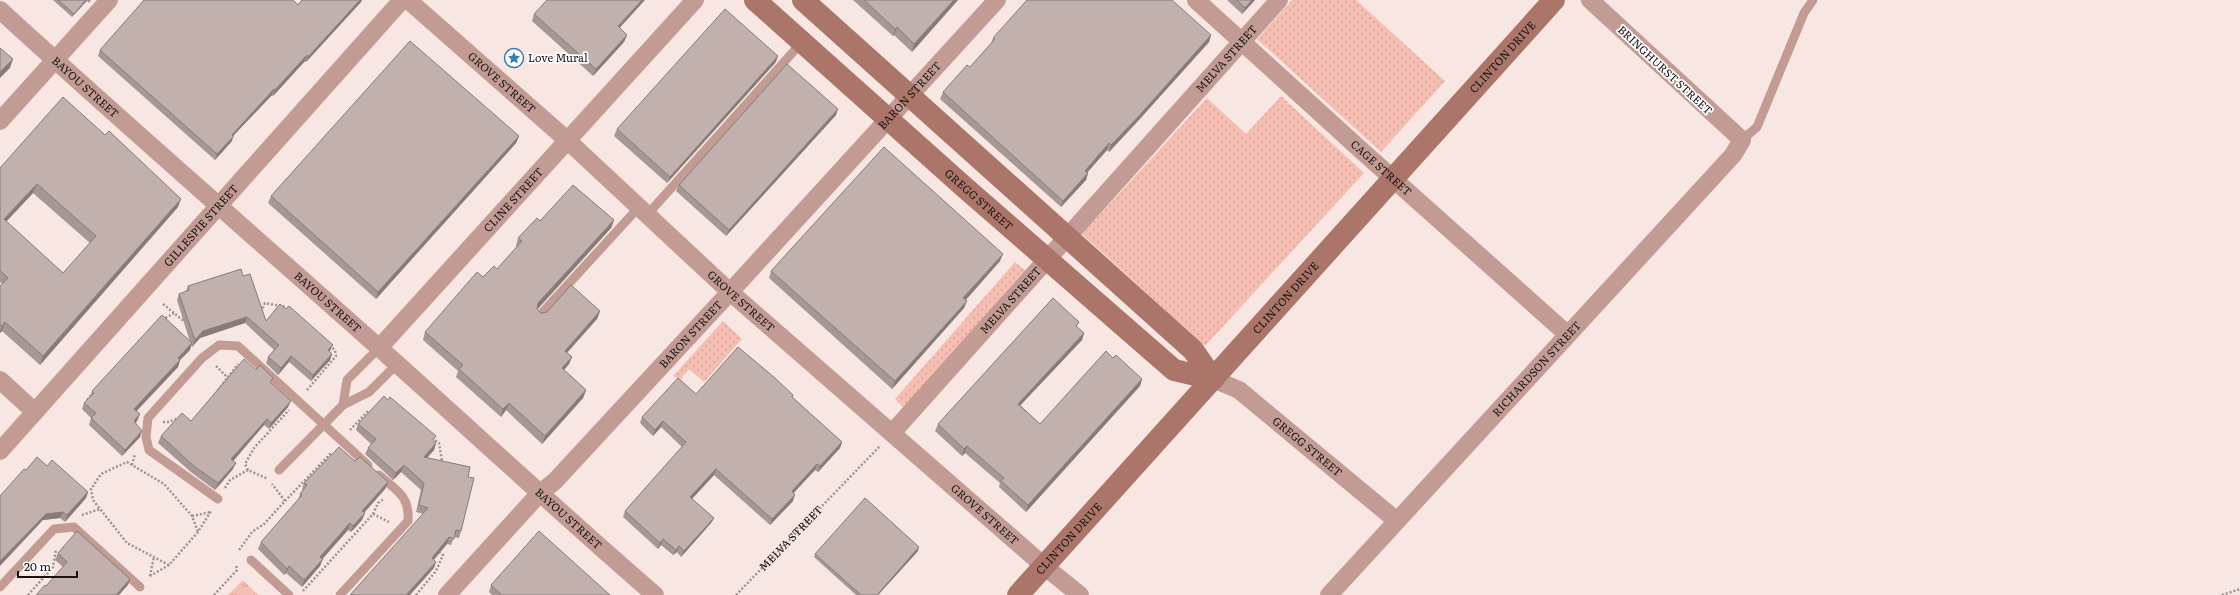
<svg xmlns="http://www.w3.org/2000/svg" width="2240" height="595" font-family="Literata,serif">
<defs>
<pattern id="grass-dots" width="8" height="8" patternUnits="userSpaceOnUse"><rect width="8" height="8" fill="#f6beb2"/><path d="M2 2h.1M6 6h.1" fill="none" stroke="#d2a298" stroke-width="1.8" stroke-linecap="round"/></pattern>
<pattern id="park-tufts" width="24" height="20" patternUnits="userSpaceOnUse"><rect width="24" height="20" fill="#f6beb2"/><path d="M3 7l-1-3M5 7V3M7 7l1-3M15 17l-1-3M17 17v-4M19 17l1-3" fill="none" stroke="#d2a298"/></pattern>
</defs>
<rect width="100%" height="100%" fill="#f7e6e2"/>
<!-- grass -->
<g fill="url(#grass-dots)">
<path d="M1292 0H1356L1445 81 1381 152 1257 39Z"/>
<path d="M1281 96 1364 173 1205 346 1082 234 1207 98 1246 134Z"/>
<path d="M1015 262 1026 271 906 410 895 399Z"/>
<path d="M723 321 742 339 704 382 689 369 680 380 673 376Z"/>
</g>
<!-- park -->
<path fill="url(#park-tufts)" d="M243 580 258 595H228Z"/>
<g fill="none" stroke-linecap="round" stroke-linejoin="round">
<!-- path -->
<g stroke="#9e928f" stroke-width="2.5" stroke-dasharray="2 2" stroke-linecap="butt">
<path d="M163 304 186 323"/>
<path d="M261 312 265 303 286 307 289 309"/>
<path d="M162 320 174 313"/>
<path d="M216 366 228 378"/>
<path d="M218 390 238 364"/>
<path d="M307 390 336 356 335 350 330 346"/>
<path d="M87 400 93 393"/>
<path d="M163 422H169L179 418"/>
<path d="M350 430 369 410"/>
<path d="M432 438 439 443 442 461 440 462"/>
<path d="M132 465 135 454"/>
<path d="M248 470 245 464 254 448 289 410"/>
<path d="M225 488 230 480 248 470 268 479"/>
<path d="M285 501 332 452"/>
<path d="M373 514 378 503 384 499"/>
<path d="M82 515 100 509"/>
<path d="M192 516 211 512"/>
<path d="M239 550 252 532 264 524 285 501 272 484"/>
<path d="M169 565 127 543 93 500 91 489 101 474 127 462 164 484 192 516 198 532"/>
<path d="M150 576 169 565 198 532 211 511"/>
<path d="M150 576 154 557"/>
<path d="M303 591 373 514 389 522"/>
<path d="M28 595 53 567 56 549"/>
<path d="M214 595 237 570 236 564"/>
<path d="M416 595 436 571 443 555 438 551"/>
<path id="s1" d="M736 595 880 446"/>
<path d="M2222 595 2240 589"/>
</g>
<!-- lane -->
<g stroke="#c29c94" stroke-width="9">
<path d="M1742 140 1757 127 1804 13 1813 0"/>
<path d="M647 215 802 42"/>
<path d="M540 315 639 207"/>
<path d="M379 348 347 380 343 405 369 392 397 364"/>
<path d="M279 470 343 405"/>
<path d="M218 499 149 450 146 437 148 418 202 358 219 345 238 346 368 465"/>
<path d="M251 560 289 595"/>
<path d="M0 587 54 529 74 527 140 587"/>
<path d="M340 595 408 521C410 496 396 490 379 475"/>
</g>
<!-- street -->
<g stroke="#c29c94" stroke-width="18">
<path id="s2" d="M408 0 567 140 730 292 1044 566 1080 595"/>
<path id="s3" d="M1196 0 1362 151 1567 334"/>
<path id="s4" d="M0 10C130 129 264 245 395 362 482 440 567 519 655 595"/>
<path d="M0 121 109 0"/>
<path id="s5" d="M379 348 695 0"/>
<path id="s6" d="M1213 379 1239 390 1397 521"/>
<path d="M0 380 35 412"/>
<path id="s7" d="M892 433 1279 0"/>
<path id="s8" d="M0 451 402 0"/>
<path id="s9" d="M447 595 539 494 555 481 730 292 997 0"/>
<path id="s10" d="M1329 595 1733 155 1742 140 1590 0"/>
</g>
<!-- secondary -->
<g stroke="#ac756a" stroke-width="22">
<path id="s11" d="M755 0 963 186 1174 370 1213 379"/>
<path d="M803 0 1193 350 1213 379"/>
<path id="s12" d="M1018 595 1554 0"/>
</g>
</g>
<!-- wall -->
<g fill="#a69794" fill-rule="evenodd">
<path d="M53 0H91L89 3 87 1 72 17Z"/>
<path d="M302 0H362L361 2 306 62 305 61 273 96 272 95 233 136 232 141 215 160 98 56 100 50 298 5Z"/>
<path d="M853 0H958L912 52 894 35 893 36Z"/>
<path d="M1227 0H1255L1242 14Z"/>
<path d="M534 14 620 28 627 35 624 42 593 76 532 21Z"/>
<path d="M1211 35 1209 42 1137 122 1109 152 1107 150 1087 173H1088L1086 180 1061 207 940 99 943 92 970 67 991 44 993 38Z"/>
<path d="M776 62 667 183 614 136 617 129Z"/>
<path d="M836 115 726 236 676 191 679 185Z"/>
<path d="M519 136 516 143 376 299 268 203 271 196Z"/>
<path d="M0 168 178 207 40 365 2 331 0 333V286L2 284 0 282ZM33 193 90 243 63 273 6 222Z"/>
<path d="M614 220 611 228 537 309 541 313 600 311 597 319 567 353 572 357 569 364 564 370 586 390 583 398 542 444 506 410 501 417 456 377 458 371 423 340 425 332 483 277 497 269 517 247 516 246 518 238 540 221Z"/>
<path d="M1000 261 966 300 964 308 892 389 769 278 771 271Z"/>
<path d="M243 276 266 321 330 352 332 354 330 360 311 381 289 362 278 375 266 363 268 357 274 350 245 323 200 338 192 347 191 344 190 350 180 360 178 367 136 411 140 414 137 421 136 423 140 437 122 456 89 425 91 418 82 409 84 403 90 397 92 391 190 342 177 300 179 294 186 291 188 286Z"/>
<path d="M1077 327 1084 333 1082 340 1020 405 1040 424 1113 358 1142 379 1140 386 1026 512 999 487 1000 483 965 453 962 456 935 431 938 424Z"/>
<path d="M271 383 288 407 269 429 264 425 233 461V469L215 490 192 473 158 443 161 436 191 421Z"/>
<path d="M696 394 792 397 842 442 840 448 818 472 815 470 793 493V501L770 525 714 475 692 499 714 518 711 523 681 557 677 552 673 555 661 545 658 549 623 517 625 511 682 447 661 427 653 436 640 423 642 417Z"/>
<path d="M358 424 434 442 436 443 434 450 427 458 468 477 461 531 459 538 454 537 451 545 447 544 434 560V568L423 514 416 512 421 490 401 472 393 480 365 454 368 448 371 444 356 430Z"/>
<path d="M355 461 388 482 385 489 364 513 362 520 351 532 348 530 322 559 320 566 302 587 286 573 284 575 258 549 261 542 298 500 300 494 303 490 302 489 304 483Z"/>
<path d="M47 466 88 492 86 498 65 522 60 518 43 520 26 470Z"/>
<path d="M918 551 878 595H856L814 557 815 554Z"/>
<path d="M58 553 130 579 128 585 46 586 63 567 55 560Z"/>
<path d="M491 585 610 595H492L489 592Z"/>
</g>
<!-- shaded-wall -->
<g fill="#877b78">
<path d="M86 0H87L72 17 74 14Z"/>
<path d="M360 0H362L361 2 306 62 308 57Z"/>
<path d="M642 0H645L615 33 618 26Z"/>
<path d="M954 0H958L912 52 914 44Z"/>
<path d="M1252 0H1255L1242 14 1245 8Z"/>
<path d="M897 27 894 35 893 36 895 29Z"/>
<path d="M627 35 624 42 593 76 596 69Z"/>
<path d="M1211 35 1209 42 1137 122 1109 152 1111 145Z"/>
<path d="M307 55 305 61 273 96 275 90Z"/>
<path d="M778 56 776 62 667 183 670 177Z"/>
<path d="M13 59 10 68 0 78V72Z"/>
<path d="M274 89 272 95 233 136 232 141 215 160 217 154 232 135Z"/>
<path d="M838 109 836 115 726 236 729 230Z"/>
<path d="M519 136 516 143 376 299 378 292Z"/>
<path d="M1109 143 1107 150 1083 177 1085 171Z"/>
<path d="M1088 173 1086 180 1061 207 1063 201Z"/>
<path d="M37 184 33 193 0 228 4 219Z"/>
<path d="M181 199 178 207 40 365 43 356Z"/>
<path d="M614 220 611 228 536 311 538 303Z"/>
<path d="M1003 254 1000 261 961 305 963 298Z"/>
<path d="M967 301 964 308 892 389 895 381Z"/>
<path d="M600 311 597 319 562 358 565 351Z"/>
<path d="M247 317 245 323 200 338 192 347 195 340 203 331Z"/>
<path d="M5 322 2 331 0 333V331L2 326Z"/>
<path d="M1084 333 1082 340 1016 410 1018 404Z"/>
<path d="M192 343 190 350 175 365 178 358Z"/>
<path d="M333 345 330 351 326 356 328 350Z"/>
<path d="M332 354 330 360 311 381 313 375Z"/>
<path d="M291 356 289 362 278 375 281 368Z"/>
<path d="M572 357 569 364 559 376 562 368Z"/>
<path d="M180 360 178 367 132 416 134 409Z"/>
<path d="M1142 379 1140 386 1026 512 1028 505Z"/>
<path d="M586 390 583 398 542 444 545 436Z"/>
<path d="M291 401 288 407 269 429 271 423Z"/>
<path d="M509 403 506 410 501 417 503 409Z"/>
<path d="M140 414 137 421 131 427 134 421Z"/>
<path d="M267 419 264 425 229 466 231 459Z"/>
<path d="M663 421 661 427 653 436 655 430Z"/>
<path d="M142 431 140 437 122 456 125 450Z"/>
<path d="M842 442 840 448 818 472 820 466Z"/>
<path d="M436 443 434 450 421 464 424 457Z"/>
<path d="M967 446 965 453 962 456 964 449Z"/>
<path d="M236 463 233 469 215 490 218 483Z"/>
<path d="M817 464 815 470 790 497 792 491Z"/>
<path d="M404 465 401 472 393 480 396 473Z"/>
<path d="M716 469 714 475 688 503 690 497Z"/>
<path d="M388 482 385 489 360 517 362 511Z"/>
<path d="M88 492 86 498 65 522 67 515Z"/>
<path d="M795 495 793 501 770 525 772 519Z"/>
<path d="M63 512 60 518 43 520 0 566V561L46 514Z"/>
<path d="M365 513 362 520 351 532 353 526Z"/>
<path d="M714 518 711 523 681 557 684 551Z"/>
<path d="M350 523 348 530 318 564 320 557Z"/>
<path d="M449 537 447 544 429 565 432 558Z"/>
<path d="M663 539 661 545 658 549 660 543Z"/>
<path d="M679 546 677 552 673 555 676 550Z"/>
<path d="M919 547 918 551 878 595H877Z"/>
<path d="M323 559 320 566 302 587 304 580Z"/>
<path d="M436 562 434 568 410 595H406Z"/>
<path d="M289 566 286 573 284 575 287 569Z"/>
<path d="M130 579 128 585 119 595H116Z"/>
</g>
<!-- building -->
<g fill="#c1b0ac" stroke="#877b78" fill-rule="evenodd">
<path d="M58 0H86L74 14Z"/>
<path d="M144 0H293L298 5 302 0H360L308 57 307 55 275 90 274 89 232 135 234 136 217 154 100 50Z"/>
<path d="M547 0H642L618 26 627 35 596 69 534 14Z"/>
<path d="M864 0H954L914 44 897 27 895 29Z"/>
<path d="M1027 0H1172L1211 35 1139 116 1111 145 1109 143 1085 171 1088 173 1063 201 943 92 967 65 970 67 995 39 993 38Z"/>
<path d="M1237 0H1252L1245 8Z"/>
<path d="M725 9 778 56 670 177 617 129Z"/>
<path d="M410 41 519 136 378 292 271 196Z"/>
<path d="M0 48 13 59 0 72Z"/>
<path d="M787 64 838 109 729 230 679 185Z"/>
<path d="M63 97 105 135 109 131 181 199 43 356 5 322 2 326 0 324V286L8 278 0 270V168ZM37 184 96 236 63 273 4 219Z"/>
<path d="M884 147 1003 254 963 298 967 301 895 381 771 271Z"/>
<path d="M573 185 614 220 538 303 537 309 541 313 547 312 571 285 600 311 565 351 572 357 562 368 586 390 545 436 509 403 503 409 459 369 463 365 425 332 477 272 483 277 494 266 497 269 522 241 518 238 537 218 540 221Z"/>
<path d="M241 269 243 276 250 274 266 321 280 304 286 309 289 306 333 345 328 350 332 354 313 375 291 356 281 368 268 357 279 345 247 317 203 331 195 340 179 294 189 290 188 286Z"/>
<path d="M1053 298 1079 322 1076 326 1084 333 1018 404 1040 424 1106 351 1113 358 1116 355 1142 379 1028 505 1001 481 1004 478 967 446 964 449 938 424Z"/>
<path d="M162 315 192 343 178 358 180 360 134 409 140 414 134 421 142 431 125 450 91 418 96 413 84 403 94 393 92 391Z"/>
<path d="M738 347 775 378 793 395 792 397 842 442 820 466 817 464 792 491 795 495 772 519 716 469 690 497 714 518 684 551 679 546 676 550 663 539 660 543 625 511 686 442 663 421 655 430 642 417 678 378 696 394Z"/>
<path d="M244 359 256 370 260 365 273 378 270 382 291 401 271 423 267 419 231 459 236 463 218 483 195 467 161 436 182 413 191 421Z"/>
<path d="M384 396 388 400 390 397 436 436 433 440 436 443 424 457 470 467 468 477 474 478 461 531 456 530 454 539 449 537 432 558 436 562 406 595H350L428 508 419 505 424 483 404 465 396 473 368 448 376 439 358 424Z"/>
<path d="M339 447 355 461 360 457 388 482 362 511 365 513 353 526 350 523 320 557 323 559 304 580 289 566 287 569 261 542 302 495 300 494 307 485 304 483Z"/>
<path d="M37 457 47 466 52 460 88 492 67 515 63 512 46 514 0 561V496L24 469 26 470Z"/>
<path d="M865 498 919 547 877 595H861L815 554Z"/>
<path d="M77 531 130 579 116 595H36L45 585 46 586 67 562 58 553Z"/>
<path d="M539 531 610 595H502L491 585Z"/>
</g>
<!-- icons -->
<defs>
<g id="sight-ring" transform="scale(1)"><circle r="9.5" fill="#fff" stroke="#357fb3" stroke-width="1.5"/><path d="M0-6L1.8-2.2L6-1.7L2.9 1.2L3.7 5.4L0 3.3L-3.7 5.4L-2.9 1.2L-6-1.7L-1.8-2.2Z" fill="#357fb3"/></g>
</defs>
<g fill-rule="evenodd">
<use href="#sight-ring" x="514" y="58"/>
</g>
<g text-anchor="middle" stroke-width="3.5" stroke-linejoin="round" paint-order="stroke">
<!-- street labels -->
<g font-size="11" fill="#181311" stroke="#fff">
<text dy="4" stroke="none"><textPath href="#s12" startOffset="724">CLINTON DRIVE</textPath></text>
<text dy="4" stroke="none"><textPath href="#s7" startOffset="502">MELVA STREET</textPath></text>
<text transform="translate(1665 70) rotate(43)" y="4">BRINGHURST STREET</text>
<text dy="4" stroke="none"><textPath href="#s2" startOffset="125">GROVE STREET</textPath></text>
<text dy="4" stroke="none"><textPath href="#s4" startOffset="115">BAYOU STREET</textPath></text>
<text dy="4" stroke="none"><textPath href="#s9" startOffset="681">BARON STREET</textPath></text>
<text dy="4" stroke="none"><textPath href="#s3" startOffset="250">CAGE STREET</textPath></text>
<text dy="4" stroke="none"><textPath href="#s11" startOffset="300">GREGG STREET</textPath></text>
<text dy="4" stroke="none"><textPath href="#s5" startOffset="200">CLINE STREET</textPath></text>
<text dy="4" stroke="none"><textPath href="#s8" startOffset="302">GILLESPIE STREET</textPath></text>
<text dy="4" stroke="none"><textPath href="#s12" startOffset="400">CLINTON DRIVE</textPath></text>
<text dy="4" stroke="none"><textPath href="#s7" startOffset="178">MELVA STREET</textPath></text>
<text dy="4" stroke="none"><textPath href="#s2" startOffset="449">GROVE STREET</textPath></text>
<text dy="4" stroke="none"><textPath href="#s4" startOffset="439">BAYOU STREET</textPath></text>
<text dy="4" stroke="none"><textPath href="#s9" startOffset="357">BARON STREET</textPath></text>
<text dy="4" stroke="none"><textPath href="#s10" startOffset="307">RICHARDSON STREET</textPath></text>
<text dy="4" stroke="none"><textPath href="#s6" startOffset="117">GREGG STREET</textPath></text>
<text dy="4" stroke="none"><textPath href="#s2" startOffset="773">GROVE STREET</textPath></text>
<text dy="4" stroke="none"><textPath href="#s4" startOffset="763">BAYOU STREET</textPath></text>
<text dy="4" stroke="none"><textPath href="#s1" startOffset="79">MELVA STREET</textPath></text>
<text dy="4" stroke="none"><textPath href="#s12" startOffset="76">CLINTON DRIVE</textPath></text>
</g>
<!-- poi labels -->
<g font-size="11" fill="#181311" stroke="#fff" text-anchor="start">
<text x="528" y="62">Love Mural</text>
</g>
</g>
<!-- scale -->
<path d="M18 571v6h59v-6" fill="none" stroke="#181311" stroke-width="2"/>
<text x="24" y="571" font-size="12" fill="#181311" stroke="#ffffff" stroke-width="3" paint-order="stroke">20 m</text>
</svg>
